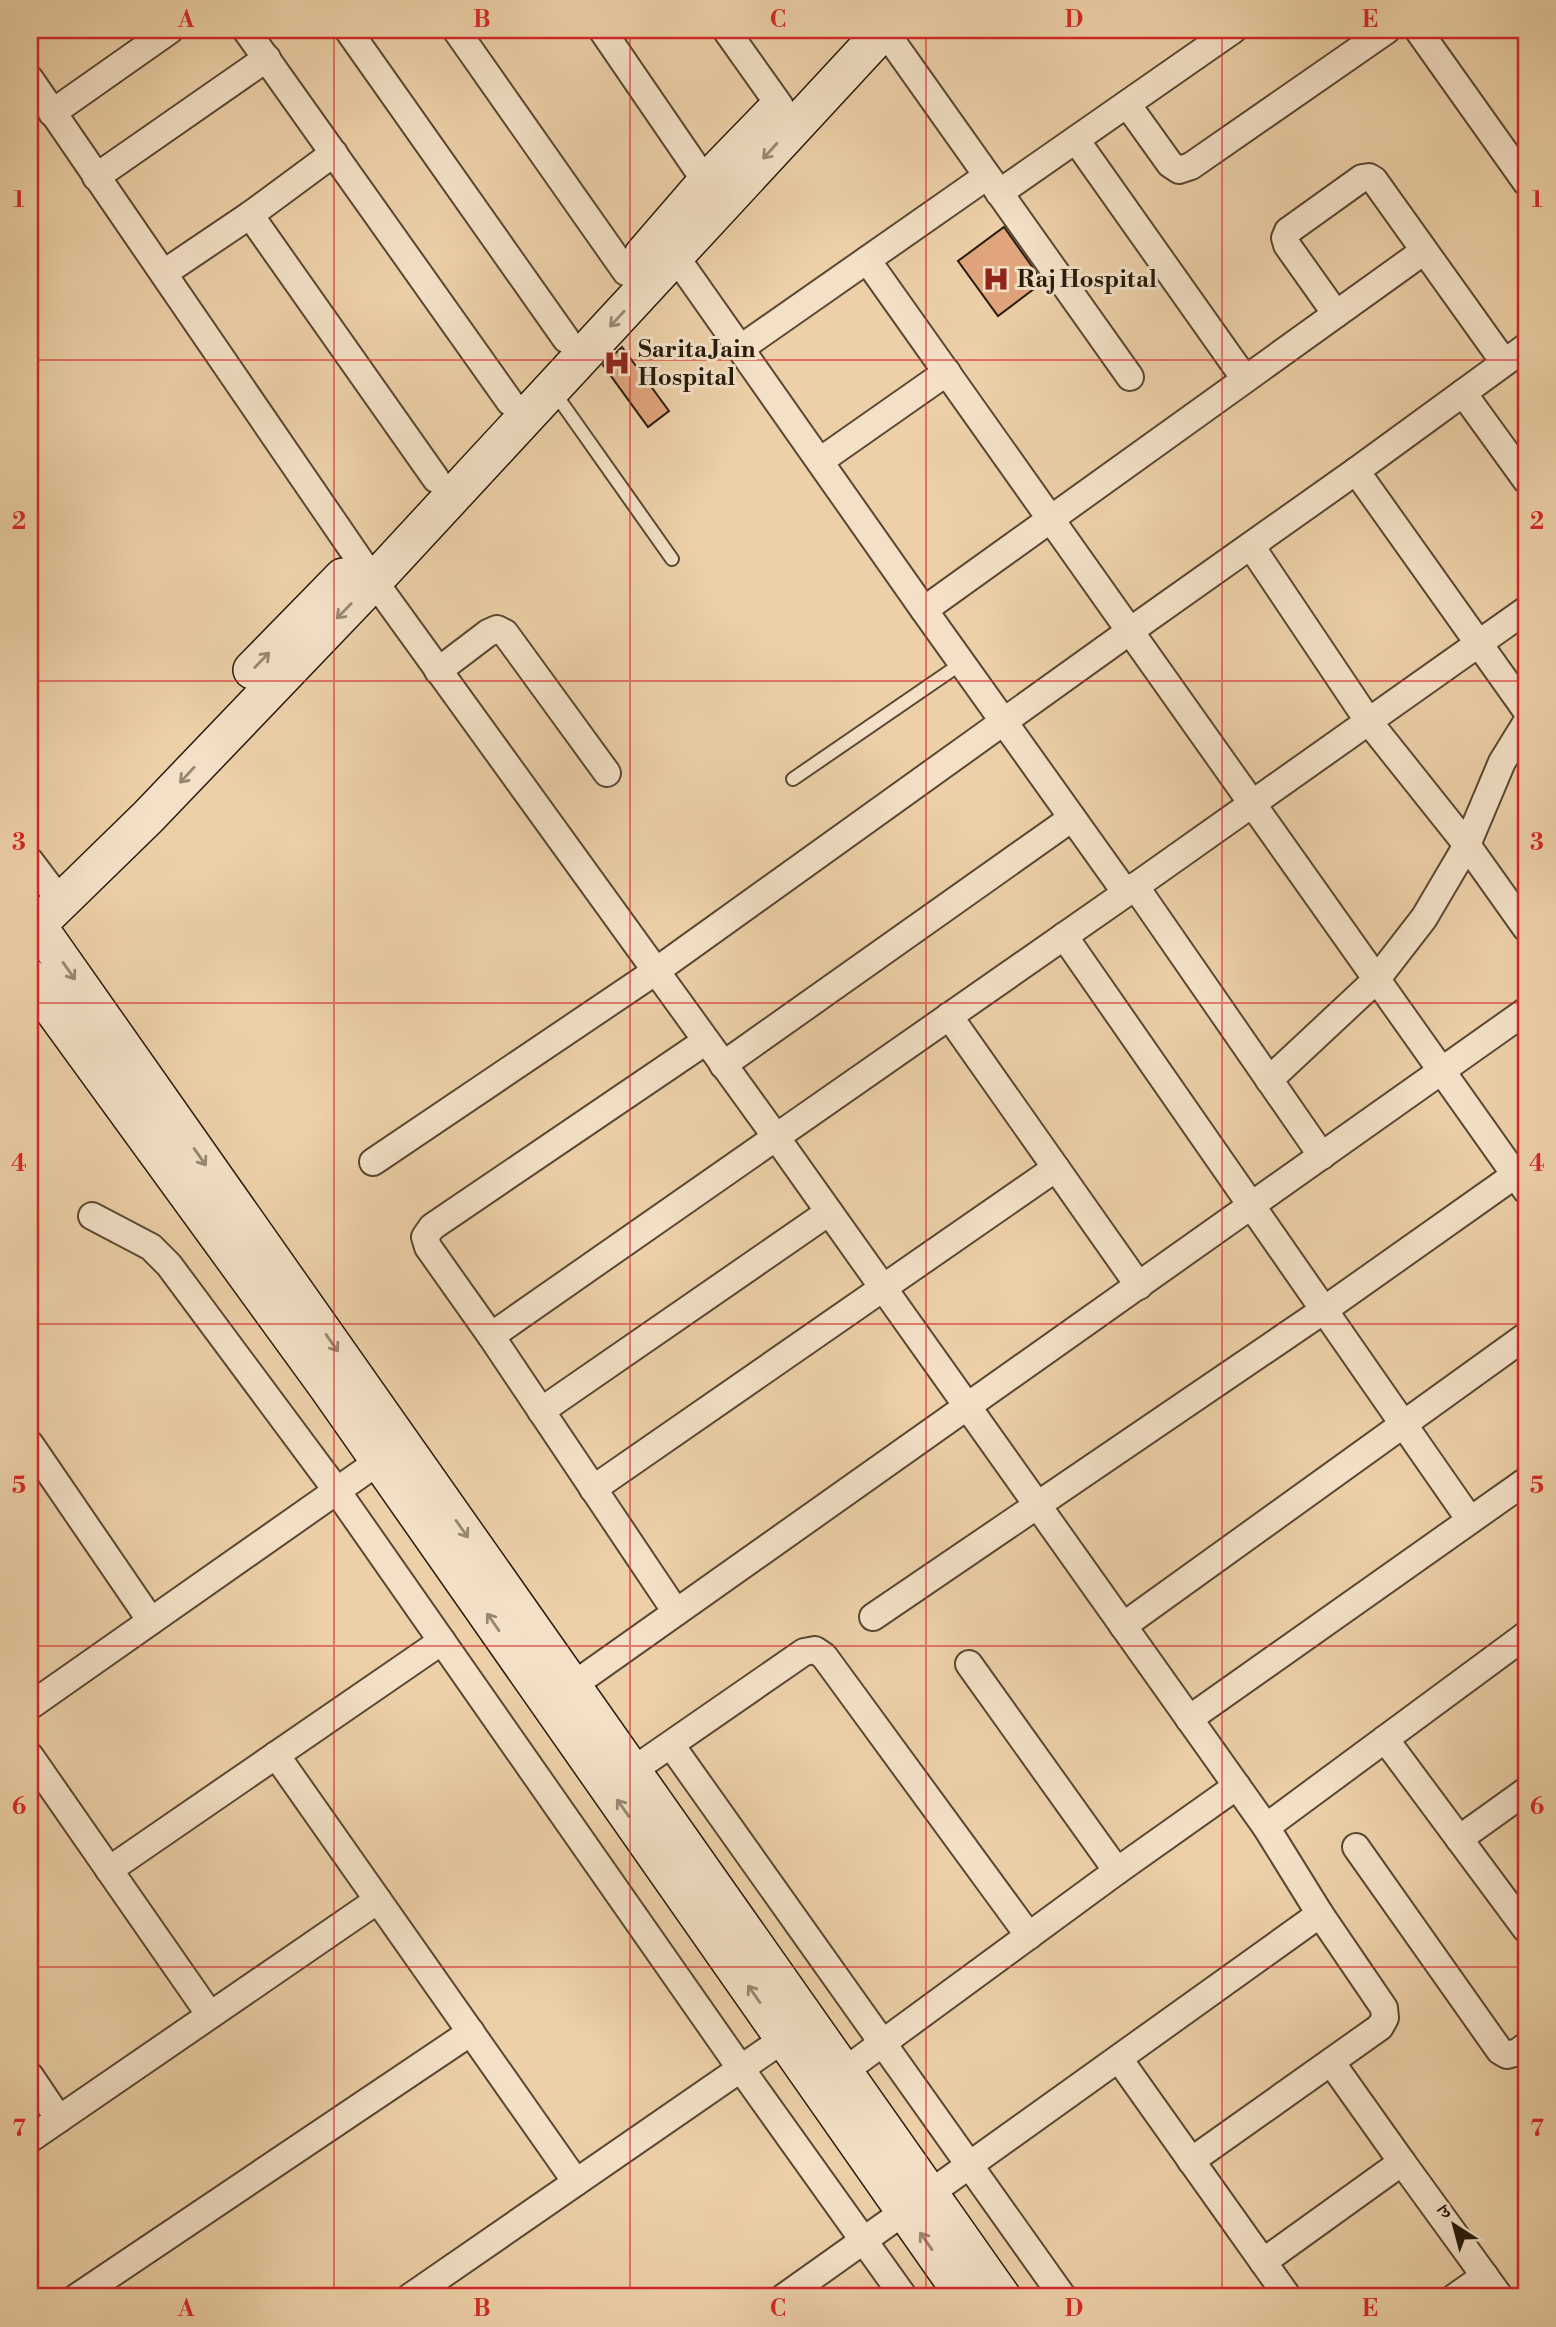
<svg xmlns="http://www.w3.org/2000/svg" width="1556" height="2327" font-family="'Libre Bodoni','Noto Serif Devanagari',serif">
<rect width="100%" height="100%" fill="#edd0a8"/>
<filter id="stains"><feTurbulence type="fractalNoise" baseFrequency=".00286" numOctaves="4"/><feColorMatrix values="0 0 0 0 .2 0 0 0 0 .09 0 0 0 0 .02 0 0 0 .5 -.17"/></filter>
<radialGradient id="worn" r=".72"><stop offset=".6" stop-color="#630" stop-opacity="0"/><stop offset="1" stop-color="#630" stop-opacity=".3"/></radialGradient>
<!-- building -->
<g fill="#e1a57d" stroke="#261b0c" stroke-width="2">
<path d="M1004 227 1043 282 998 316 958 261Z"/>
<path d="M622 347 669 411 648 427 603 365Z"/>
</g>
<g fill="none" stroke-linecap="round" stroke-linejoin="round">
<!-- lane casing -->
<g stroke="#584833" stroke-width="16">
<g id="lane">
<path d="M554 392 672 559"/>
<path d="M793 779 962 663"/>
</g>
</g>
<!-- street casing -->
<g stroke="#584833" stroke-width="30">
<g id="street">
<path d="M246 30 510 402"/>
<path d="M348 30 566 339"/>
<path d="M456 30 626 272"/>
<path d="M602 30 706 182"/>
<path d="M726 30 780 106"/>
<path d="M884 30 1130 377"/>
<path d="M1418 30 1526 182"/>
<path d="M30 79 374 581 776 1137 1266 1827 1320 1914 1384 2008 1385 2018 1380 2027 1191 2161"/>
<path d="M1127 104 1170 164 1179 170 1191 166 1387 30"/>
<path d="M52 113 170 30"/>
<path d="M1076 140 1245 379"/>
<path d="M96 177 267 58"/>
<path d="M999 193 1233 30"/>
<path d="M250 215 436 479"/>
<path d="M666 243 924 610 1126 893"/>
<path d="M867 260 1526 1190"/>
<path d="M164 273 250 215 334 153"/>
<path d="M1336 314 1287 245 1285 238 1288 231 1362 178 1369 177 1374 180 1504 362"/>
<path d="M741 348 987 176"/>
<path d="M1463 393 1526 480"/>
<path d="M820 461 947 372"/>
<path d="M1356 471 1526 710"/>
<path d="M1251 546 1369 722 1467 845 1526 928"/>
<path d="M924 610 1424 251"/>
<path d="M438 671 488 633 497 629 505 633 607 773"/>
<path d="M30 861 61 902"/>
<path d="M1135 886 1322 1156"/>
<path d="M1064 936 1470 1520"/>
<path d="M949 1016 1139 1286"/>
<path d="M723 1065 1072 818"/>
<path d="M1269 1080 1376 980 1424 918 1467 845 1502 762 1526 723"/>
<path d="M373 1162 656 971 1130 631 1356 471 1526 347"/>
<path d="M92 1216 151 1247 169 1265 337 1491 741 2069 904 2297"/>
<path d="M491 1336 1126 893 1526 610"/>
<path d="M541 1411 829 1212"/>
<path d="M30 1444 151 1621"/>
<path d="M593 1489 1056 1168"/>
<path d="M676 1612 491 1336 428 1247 425 1237 432 1227 706 1041"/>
<path d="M873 1617 1324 1310 1515 1175"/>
<path d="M1123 1626 1526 1336"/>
<path d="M969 1664 1117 1871"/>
<path d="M572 1686 1526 1011"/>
<path d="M30 1706 392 1452"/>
<path d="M1189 1719 1526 1481"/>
<path d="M1385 1739 1526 1929"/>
<path d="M671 1745 1063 2297"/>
<path d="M276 1755 576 2182"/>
<path d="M30 1756 210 2015"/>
<path d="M632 1771 804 1652 815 1650 824 1656 1029 1936"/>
<path d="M1266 1827 1526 1635"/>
<path d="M1459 1839 1526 1791"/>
<path d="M1356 1847 1500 2051 1507 2055 1518 2052 1526 2046"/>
<path d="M109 1870 442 1641"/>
<path d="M1119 2059 1288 2297"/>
<path d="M1331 2062 1402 2162"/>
<path d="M843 2072 1117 1871 1237 1786"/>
<path d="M30 2076 59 2119"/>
<path d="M30 2139 378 1900"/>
<path d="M929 2194 1320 1914"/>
<path d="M1263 2262 1402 2162 1500 2297"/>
<path d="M77 2297 471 2032"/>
<path d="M410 2297 798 2029"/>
<path d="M784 2297 905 2211"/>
<path d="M1455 2297 1485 2276"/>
</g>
</g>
<!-- secondary casing -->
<g stroke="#261b0c" stroke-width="40">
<g id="secondary">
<path d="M643 255 706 182 774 112"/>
<path d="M252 670 343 577"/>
<path d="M30 915 1002 2297"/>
<path d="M30 932 148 817 374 581 884 30"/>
<path d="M30 978 327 1386 965 2297"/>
</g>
</g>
<!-- lane -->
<use href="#lane" stroke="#f3e0c6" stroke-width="12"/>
<!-- street -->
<use href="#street" stroke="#f3e0c6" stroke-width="26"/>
<!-- secondary -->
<use href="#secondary" stroke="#f3e0c6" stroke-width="37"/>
</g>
<!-- one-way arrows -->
<defs><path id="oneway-shaft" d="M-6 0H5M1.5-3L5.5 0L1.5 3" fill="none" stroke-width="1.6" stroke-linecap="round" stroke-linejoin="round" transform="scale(1.75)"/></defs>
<g stroke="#978772">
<use href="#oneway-shaft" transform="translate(770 151) rotate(132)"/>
<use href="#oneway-shaft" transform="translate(617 319) rotate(133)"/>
<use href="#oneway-shaft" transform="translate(344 611) rotate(134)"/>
<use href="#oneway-shaft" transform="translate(262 660) rotate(-46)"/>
<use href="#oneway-shaft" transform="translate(187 775) rotate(133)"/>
<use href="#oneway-shaft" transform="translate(69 971) rotate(55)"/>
<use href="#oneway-shaft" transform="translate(200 1157) rotate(55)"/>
<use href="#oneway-shaft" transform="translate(332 1343) rotate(55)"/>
<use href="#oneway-shaft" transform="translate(462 1529) rotate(55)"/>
<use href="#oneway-shaft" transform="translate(493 1622) rotate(-125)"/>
<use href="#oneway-shaft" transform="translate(623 1808) rotate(-125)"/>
<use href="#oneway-shaft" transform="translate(754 1994) rotate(-125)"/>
<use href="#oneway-shaft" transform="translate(926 2241) rotate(-125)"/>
</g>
<!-- grid -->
<path fill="none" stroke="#d62828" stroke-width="2" stroke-opacity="0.55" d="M334 30V2297M630 30V2297M926 30V2297M1222 30V2297M30 360H1526M30 681H1526M30 1003H1526M30 1324H1526M30 1646H1526M30 1967H1526"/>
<!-- icons -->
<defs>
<g id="hospital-bare" transform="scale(2.1)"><path d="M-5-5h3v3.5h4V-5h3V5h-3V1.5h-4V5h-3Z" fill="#8f2418" stroke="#f3e0c6" stroke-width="2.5" paint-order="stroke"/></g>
</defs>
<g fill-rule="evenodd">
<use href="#hospital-bare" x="996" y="279"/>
<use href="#hospital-bare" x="617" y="363"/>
</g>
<g text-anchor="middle" stroke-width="6" stroke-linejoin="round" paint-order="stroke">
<!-- poi labels -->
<g font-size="24" font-weight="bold" fill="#261b0c" stroke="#f3e0c6" text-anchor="start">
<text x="1017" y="287">Raj Hospital</text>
<text x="638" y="357">Sarita Jain<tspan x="638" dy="28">Hospital</tspan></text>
</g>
</g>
<!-- margin -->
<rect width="1556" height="2327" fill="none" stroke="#edd0a8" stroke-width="77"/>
<!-- north arrow -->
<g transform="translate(1454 2225) rotate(324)" stroke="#f3e0c6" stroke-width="5" paint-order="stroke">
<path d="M0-5L12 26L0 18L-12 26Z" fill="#261b0c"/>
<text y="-10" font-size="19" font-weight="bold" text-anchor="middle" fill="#261b0c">उ</text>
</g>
<rect x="38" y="38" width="1480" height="2250" fill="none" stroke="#d62828" stroke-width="2.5"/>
<g font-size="23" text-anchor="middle" font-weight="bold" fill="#d62828">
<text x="186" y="27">A</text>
<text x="482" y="27">B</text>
<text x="778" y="27">C</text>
<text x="1074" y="27">D</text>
<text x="1370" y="27">E</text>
<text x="19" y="207">1</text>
<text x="1537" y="207">1</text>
<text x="19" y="529">2</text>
<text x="1537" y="529">2</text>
<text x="19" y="850">3</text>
<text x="1537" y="850">3</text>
<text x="19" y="1171">4</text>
<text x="1537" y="1171">4</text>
<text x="19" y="1493">5</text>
<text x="1537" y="1493">5</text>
<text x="19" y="1814">6</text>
<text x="1537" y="1814">6</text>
<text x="19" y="2136">7</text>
<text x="1537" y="2136">7</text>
<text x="186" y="2316">A</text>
<text x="482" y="2316">B</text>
<text x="778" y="2316">C</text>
<text x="1074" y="2316">D</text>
<text x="1370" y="2316">E</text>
</g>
<rect width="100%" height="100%" filter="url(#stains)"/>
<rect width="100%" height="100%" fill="url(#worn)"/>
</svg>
